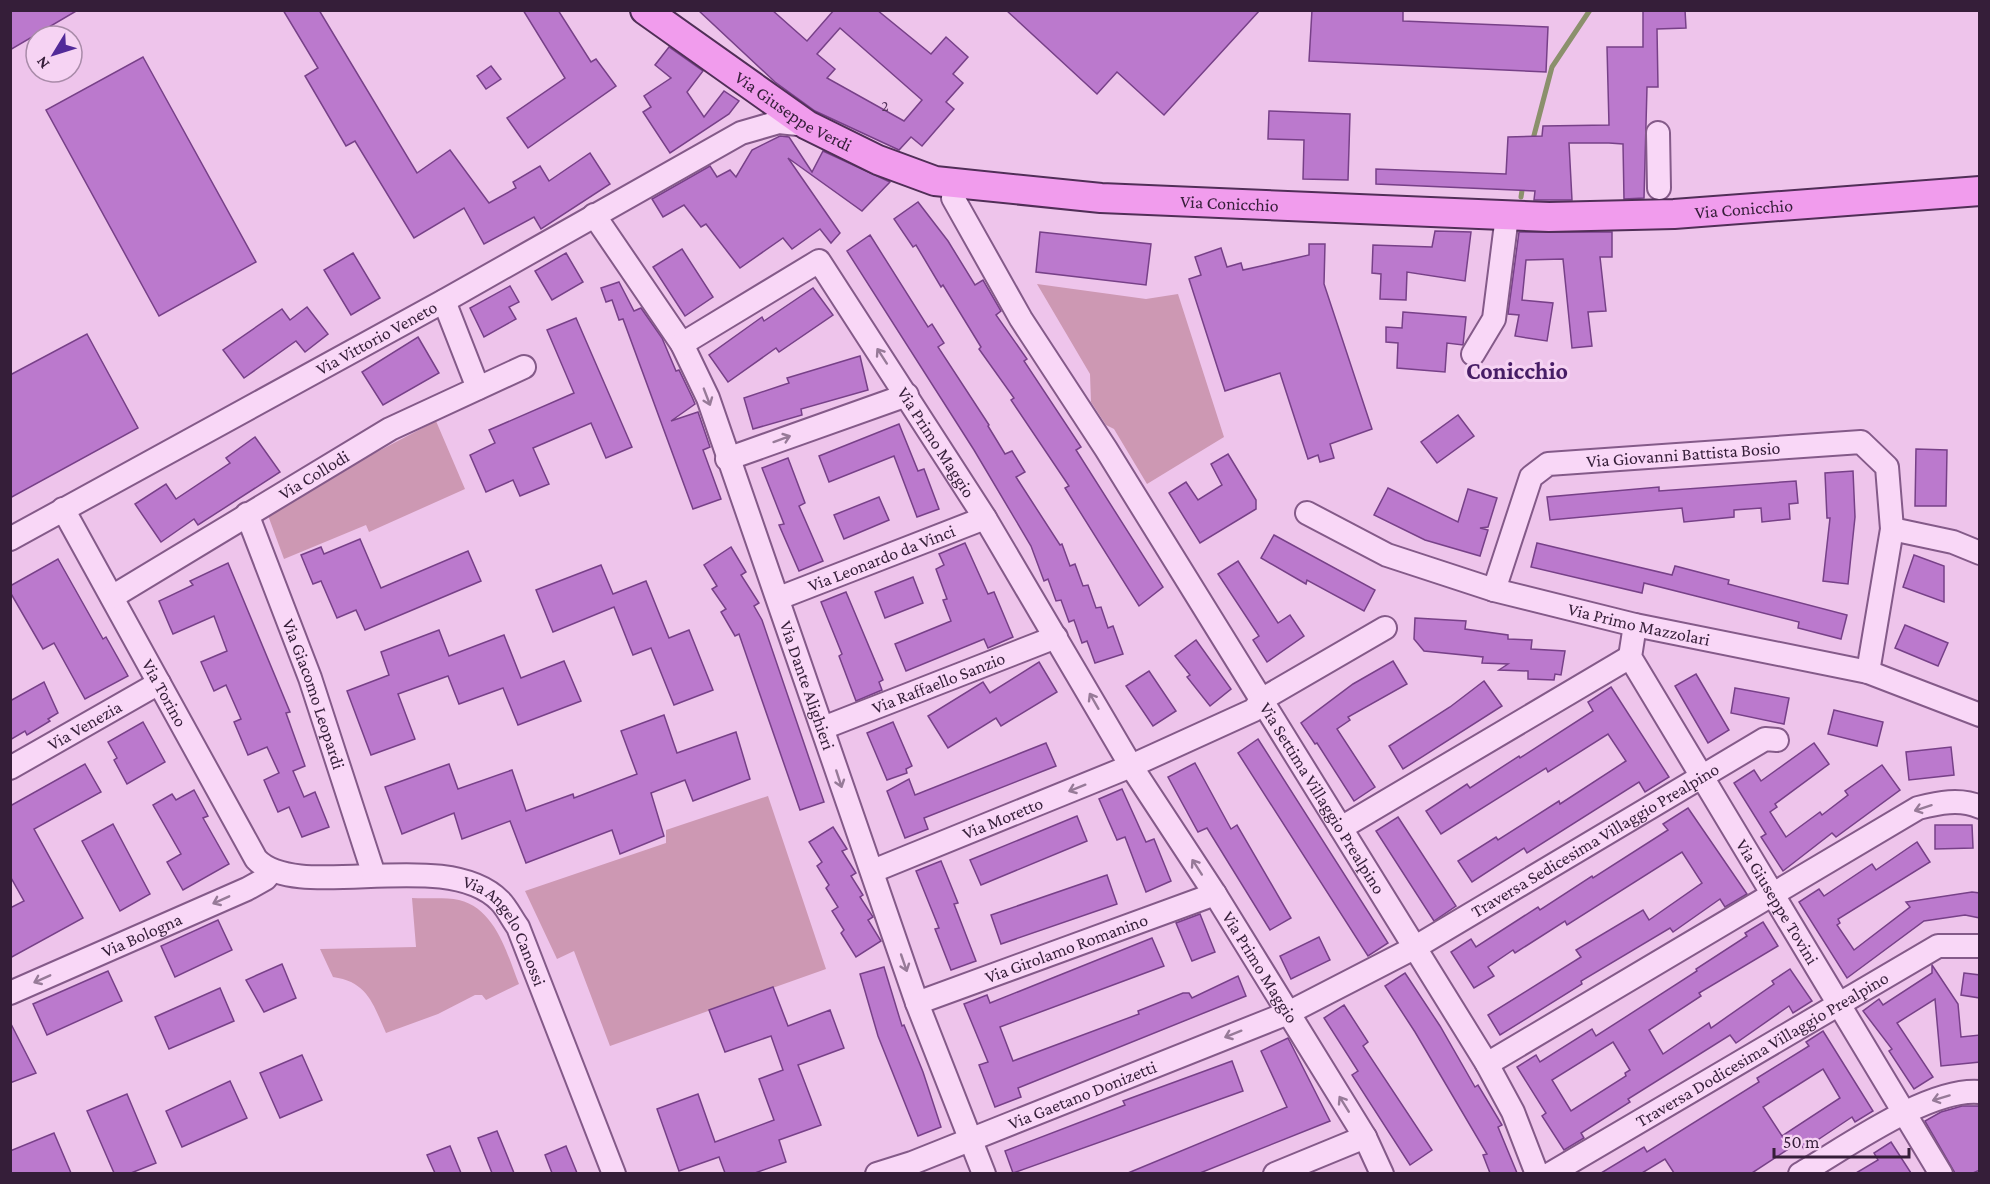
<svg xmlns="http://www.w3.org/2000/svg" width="1990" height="1184" font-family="'Crimson Pro',serif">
<rect width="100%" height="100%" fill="#eec4eb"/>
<!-- green -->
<g fill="#cd98b3">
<path d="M1037 284 1146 299 1178 294 1224 437 1147 484 1114 429 1106 425 1091 402 1090 374Z"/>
<path d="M436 421 465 489 369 532 366 525 284 559 266 510Z"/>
<path d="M768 796 826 969 610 1046 574 951 557 959 525 891 666 843V830Z"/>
<path d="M412 898C427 899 445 897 459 900 496 909 507 954 519 984L486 1000 482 995H475L438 1014 386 1033C373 1004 368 982 333 977L320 949 416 947Z"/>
</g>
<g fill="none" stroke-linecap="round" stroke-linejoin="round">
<!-- stream -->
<g stroke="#8b906c" stroke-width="5">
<path d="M1532 143 1552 67 1590 10"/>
<path d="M1521 197 1523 184"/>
</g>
</g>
<!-- building -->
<g fill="#bb79cd" stroke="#774088" stroke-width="1.5" fill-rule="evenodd">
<path d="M10 10H78L10 50Z"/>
<path d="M283 10H319L417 173 450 150 489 203 516 188 513 182 540 166 549 181 590 153 610 184 541 229 534 217 484 244 464 208 414 238 355 141 346 146 305 76 318 68Z"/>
<path d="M523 10H558L591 62 596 59 616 86 528 148 507 118 565 78Z"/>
<path d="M698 10H772L807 41 834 10H877L931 54 946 37 968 57 953 74 963 83 946 102 954 109 922 146 911 137 899 150 815 111 775 82ZM840 28 922 100 904 121 827 78 835 69 817 54Z"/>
<path d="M1006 10H1260L1164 115 1117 72 1097 94Z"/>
<path d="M1312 10H1403V21L1548 27 1546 72 1309 61Z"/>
<path d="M1643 10H1685L1686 28 1657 29 1658 87H1647L1644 198 1624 199 1623 144 1609 143H1569L1572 200H1534L1535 191 1376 184V169L1506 174 1508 137 1542 136 1543 126 1609 125 1607 47H1643Z"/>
<path d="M669 47 703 71 687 92 704 117 724 91 739 101 729 114 670 153 643 112 651 107 644 96 671 78 655 65Z"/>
<path d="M143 57 256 262 159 316 46 110Z"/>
<path d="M491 66 501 79 486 89 477 76Z"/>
<path d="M1269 111 1350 114 1348 180 1303 179 1304 140 1268 139Z"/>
<path d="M780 136 789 137 812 172 823 151 890 182 862 211 788 158 840 233 831 243 820 229 792 249 783 238 740 268 706 224 701 227 684 205 663 217 652 199 710 166 717 177 730 170 736 177 752 150Z"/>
<path d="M918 202 948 241 975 285 983 280 1001 311 996 315 1027 359 1024 361 1081 447 1076 450 1163 587 1139 606 1065 488 1069 486 1011 400 1014 398 979 349 981 347 943 285 941 287 916 245 913 247 894 219Z"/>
<path d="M1435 231 1471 232 1465 281 1407 272 1406 300 1380 299 1381 274 1372 273 1373 245 1432 247Z"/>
<path d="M1040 232 1151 244 1146 285 1036 272Z"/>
<path d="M1519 232H1612V257H1600L1606 311 1588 312 1592 346 1572 348 1563 259 1526 260 1522 300 1553 303 1547 341 1515 336 1519 315 1508 314Z"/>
<path d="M870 235 928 327 932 324 944 343 938 347 989 425 988 426 1005 454 1012 451 1025 472 1016 477 1060 545 1062 544 1070 566 1075 564 1083 586 1088 585 1096 608 1101 607 1108 628 1113 626 1123 654 1095 663 1087 641 1082 643 1074 620 1069 622 1061 600 1056 601 1048 579 1044 581 1031 546 974 450 847 251Z"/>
<path d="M1309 244H1325L1324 284 1372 429 1330 444 1334 458 1320 462 1318 455 1308 459 1280 373 1225 391 1189 279 1201 275 1195 257 1221 248 1227 267 1241 263 1243 270 1309 255Z"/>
<path d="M682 249 713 297 685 316 653 267Z"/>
<path d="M353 253 380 298 351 315 324 270Z"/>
<path d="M566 253 583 282 552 300 535 271Z"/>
<path d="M619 282 634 311 641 308 662 338 676 371 679 370 692 397 695 404 671 421 698 412 710 447 703 450 721 499 693 509 623 319 619 320 612 300 606 302 601 288Z"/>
<path d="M510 286 519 302 509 307 516 319 484 337 470 308Z"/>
<path d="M813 288 833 315 779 352 776 348 728 382 709 355 762 317 764 321Z"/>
<path d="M307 307 328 334 305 352 296 341 244 378 223 350 282 309 290 320Z"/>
<path d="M1403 312 1466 317 1463 345 1447 343 1445 372 1397 368 1398 343 1386 342V327L1402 328Z"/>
<path d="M576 318 632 447 606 458 591 423 533 448 549 484 520 496 513 480 486 492 470 455 495 443 489 430 574 393 547 330Z"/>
<path d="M87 334 138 428 10 498V375Z"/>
<path d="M418 337 439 373 383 405 362 372Z"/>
<path d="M860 356 868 390 801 409 802 415 753 429 744 398 789 383 787 378Z"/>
<path d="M1458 415 1474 436 1437 463 1421 442Z"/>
<path d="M899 424 918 471 924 469 939 509 917 517 894 456 829 482 819 456Z"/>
<path d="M255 437 280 472 198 525 194 519 161 542 135 504 166 484 176 499 230 463 226 458Z"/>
<path d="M1916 449 1947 450 1946 506H1915Z"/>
<path d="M1228 454 1256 500V509L1200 543 1169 493 1186 482 1198 500 1222 485 1211 464Z"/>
<path d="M788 458 805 503 799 506 823 561 799 571 779 525 784 524 762 468Z"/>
<path d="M1853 471 1855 517 1848 584 1823 581 1830 518H1827L1825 473Z"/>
<path d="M1796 481 1798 503 1789 504 1790 519 1762 522 1761 508 1734 510V517L1684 522 1682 508 1550 520 1547 497 1659 487V491Z"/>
<path d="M1388 488 1458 522 1468 489 1497 498 1488 527 1480 528 1488 530 1480 556 1425 540 1374 515Z"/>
<path d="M879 497 889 520 844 539 834 515Z"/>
<path d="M1274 535 1375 590 1364 611 1307 580 1306 584 1261 558Z"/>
<path d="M360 539 381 588 468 551 481 581 365 630 356 610 337 618 321 581 313 584 301 555 321 547 324 554Z"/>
<path d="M965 543 988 594 994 592 1013 637 988 648 984 639 906 671 895 644 951 621 943 600 947 599 936 569 944 565 939 554Z"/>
<path d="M1537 543 1672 575 1675 566 1729 580 1728 584 1847 615 1841 639 1798 628 1799 622 1644 583 1642 593 1531 567Z"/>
<path d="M731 547 746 572 741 575 759 603 754 606 762 620 824 802 800 810 739 634 735 636 721 612 726 609 712 589 717 586 704 565Z"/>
<path d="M1914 555 1944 566V602L1903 587Z"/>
<path d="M58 559 103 639 106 637 128 676 85 699 54 643 43 649 10 592V586Z"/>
<path d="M1238 561 1278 623 1290 615 1304 636 1267 662 1253 640 1259 636 1218 574Z"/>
<path d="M228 563 290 712 286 713 305 766 293 771 304 797 315 792 329 827 302 837 289 807 278 812 264 780 279 773 267 747 248 755 234 722 241 719 226 685 214 691 201 662 227 651 214 616 173 634 159 601 193 585 190 581Z"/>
<path d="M601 565 613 594 646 581 669 638 689 630 713 690 674 705 651 648 633 655 614 607 553 632 536 590Z"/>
<path d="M913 577 923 603 885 618 875 592Z"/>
<path d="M846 592 883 680 879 682 882 690 856 701 839 656 842 654 821 602Z"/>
<path d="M1415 618 1466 621 1465 629 1508 635V639L1532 640 1531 649 1565 651 1561 675 1555 674 1554 680 1528 679V671L1499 670 1508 664 1482 663 1483 657 1424 651 1414 639Z"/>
<path d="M1905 625 1948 643 1938 666 1895 648Z"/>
<path d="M439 630 449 656 504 635 521 678 564 661 581 701 518 725 503 688 459 704 448 676 398 694 415 739 371 755 347 691 389 675 381 652Z"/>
<path d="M1196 640 1231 689 1210 706 1187 677 1190 675 1175 656Z"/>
<path d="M1393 661 1407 684 1348 717 1350 720 1337 729 1375 787 1354 801 1317 743 1315 744 1301 723 1353 684Z"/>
<path d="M1039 662 1057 692 1001 726 996 718 948 748 928 716 983 682 990 693Z"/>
<path d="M1149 671 1176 711 1153 726 1126 686Z"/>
<path d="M1696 674 1729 730 1708 743 1675 686Z"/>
<path d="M1484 681 1502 706 1403 769 1389 746 1450 707Z"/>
<path d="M44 682 58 713 48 719 50 721 27 735 25 731 10 740V701Z"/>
<path d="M1611 687 1669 777 1645 792 1639 782 1527 853 1524 848 1472 882 1458 861 1496 837 1498 840 1559 801 1560 804 1626 761 1608 734 1548 772 1546 768 1441 834 1426 811 1467 784 1470 788 1519 756 1520 758 1593 711 1588 702Z"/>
<path d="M1735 688 1789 698 1784 724 1731 713Z"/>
<path d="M1834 710 1883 722 1877 746 1828 734Z"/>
<path d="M664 715 677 753 736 732 750 779 693 801 685 780 651 793 664 836 620 854 612 830 526 863 510 821 462 839 454 813 402 834 385 787 449 764 458 789 512 770 526 811 573 794 574 798 637 774 621 731Z"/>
<path d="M143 722 165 762 127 784 114 760 117 758 108 742Z"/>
<path d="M893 722 912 766 906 769 907 773 887 780 867 733Z"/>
<path d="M1258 739 1388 943 1368 956 1238 753Z"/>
<path d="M1046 743 1056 766 924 818 928 829 905 838 887 791 909 779 915 795Z"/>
<path d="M1814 743 1829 764 1775 804 1777 807 1770 812 1786 837 1820 812 1822 815 1848 795 1845 791 1882 765 1900 790 1836 837 1832 833 1783 871 1761 837 1766 834 1734 783 1754 770 1761 781Z"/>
<path d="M1951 747 1954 775 1909 780 1906 752Z"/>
<path d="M1195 763 1231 829 1237 825 1291 918 1270 930 1207 828 1198 832 1168 777Z"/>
<path d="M85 764 101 792 34 829 83 918 10 958V908L24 901 10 876V806Z"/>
<path d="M1122 789 1146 842 1154 839 1171 881 1146 892 1125 837 1117 840 1099 799Z"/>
<path d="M194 790 208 816 203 818 229 864 183 890 167 862 181 854 153 805 172 794 176 800Z"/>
<path d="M1688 808 1747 894 1725 907 1720 899 1673 932 1670 928 1581 981 1582 984 1500 1035 1488 1015 1581 957 1576 950 1643 910 1649 920 1702 883 1682 852 1567 925 1565 921 1515 953 1513 950 1488 967 1494 976 1474 988 1451 952 1471 939 1476 947 1538 907 1540 910 1592 876 1593 878 1668 830 1663 824Z"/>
<path d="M1077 816 1087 841 981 885 970 860Z"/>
<path d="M1398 817 1456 906 1434 921 1376 831Z"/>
<path d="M113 824 150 894 120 911 82 841Z"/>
<path d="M1935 825H1972L1973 848 1935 849Z"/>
<path d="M833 827 847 849 842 851 856 873 851 876 863 895 860 897 873 917 868 920 881 941 856 957 841 933 844 930 832 911 838 907 826 888 829 885 817 866 822 862 809 842Z"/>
<path d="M1917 842 1930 862 1838 919 1840 923 1837 925 1854 950 1910 907 1906 902 1972 892 1980 893V918L1965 915 1924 921 1847 978 1799 902 1819 889 1824 896 1872 864 1876 870Z"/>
<path d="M941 861 958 903 954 904 976 961 951 970 935 929 939 928 916 871Z"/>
<path d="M1107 875 1117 904 1001 944 991 915Z"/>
<path d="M1200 914 1215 952 1192 961 1176 923Z"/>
<path d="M218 920 232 950 175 977 161 946Z"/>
<path d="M1763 922 1778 946 1699 993 1701 996 1649 1030 1663 1054 1709 1023 1711 1028 1774 984 1772 981 1790 969 1812 1001 1793 1013 1789 1006 1736 1043 1730 1035 1628 1099 1630 1102 1581 1133 1584 1138 1564 1150 1542 1116 1546 1113 1517 1067 1536 1055 1540 1062 1592 1029 1596 1036 1697 971 1696 969 1747 936 1745 933ZM1613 1042 1630 1070 1625 1073 1626 1076 1571 1111 1552 1080Z"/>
<path d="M1319 937 1330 960 1291 979 1280 956Z"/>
<path d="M1152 938 1164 966 1000 1027 1013 1061 1139 1014 1138 1011 1183 993H1189L1192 998 1238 976 1246 996 1018 1088 1021 1097 995 1107 979 1065 988 1062 964 1004 987 995 990 1003Z"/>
<path d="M282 964 296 998 264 1012 246 980Z"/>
<path d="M1932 965 1958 1004 1961 1037 1980 1035V1062L1941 1066 1935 999 1897 1023 1933 1077 1914 1089 1889 1051 1892 1049 1863 1011 1879 999 1883 1005 1932 973Z"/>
<path d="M884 967 902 1026 904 1025 923 1072 941 1127 918 1136 878 1036 860 974Z"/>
<path d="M108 971 122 1001 47 1035 33 1004Z"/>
<path d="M1405 973 1440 1026 1475 1087 1478 1085 1502 1125 1498 1127 1517 1173H1490L1483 1155 1487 1154 1415 1032 1385 986Z"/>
<path d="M1964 973 1980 975V998L1961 995Z"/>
<path d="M773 987 788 1026 830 1010 844 1048 798 1065 821 1125 779 1140 786 1162 755 1173H725L719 1157 679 1171 657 1109 698 1094 715 1142 774 1120 759 1079 783 1070 771 1036 725 1052 709 1010Z"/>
<path d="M220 988 234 1021 169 1049 155 1017Z"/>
<path d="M1344 1005 1368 1042 1363 1046 1432 1150 1410 1165 1352 1075 1358 1071 1324 1018Z"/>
<path d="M10 1022 36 1073 10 1083Z"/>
<path d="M1823 1031 1873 1111 1855 1122 1852 1117 1804 1149 1799 1142 1752 1173H1674L1665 1159 1642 1173H1601L1644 1147 1647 1152 1759 1082 1757 1078 1809 1046 1806 1042ZM1823 1069 1840 1098 1782 1136 1763 1107Z"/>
<path d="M1288 1038 1330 1121 1200 1173H1128L1287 1107 1261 1051Z"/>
<path d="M302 1055 322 1100 280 1118 260 1073Z"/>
<path d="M1232 1061 1243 1091 1013 1173 1005 1151 1125 1105 1123 1101Z"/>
<path d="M230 1081 247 1118 182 1147 166 1111Z"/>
<path d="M127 1094 156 1163 131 1173H114L87 1111Z"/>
<path d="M1962 1106H1979L1980 1170 1973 1173H1955L1925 1121 1941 1112Z"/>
<path d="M497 1131 514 1173H492L478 1138Z"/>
<path d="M54 1133 71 1173H10V1151Z"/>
<path d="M1891 1142 1911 1173H1856L1878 1160 1874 1153Z"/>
<path d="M450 1146 461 1173H435L427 1155Z"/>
<path d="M566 1146 577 1173H552L545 1155Z"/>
</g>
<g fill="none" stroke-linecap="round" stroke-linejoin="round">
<!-- minor casing -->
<g stroke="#845a89" stroke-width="26">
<g id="minor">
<path d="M1658 133 1659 188"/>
<path id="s1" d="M953 198 1021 319 1106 449 1487 1064 1513 1112 1537 1174"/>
<path id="s2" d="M594 215 682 344 708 398 917 1003 984 1174"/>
<path d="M444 301 478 388"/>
<path id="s3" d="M682 344 819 261 985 518 1131 766 1215 894 1365 1137 1382 1174"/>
<path d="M1473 354 1494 319 1507 216"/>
<path d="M727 459 907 395"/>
<path id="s4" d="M63 509 256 859C297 904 445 845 500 901 507 908 512 919 518 927L614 1174"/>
<path id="s5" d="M1307 513 1387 555 1494 590 1635 625 1868 672 1980 715"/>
<path id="s6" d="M247 514 310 678 374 875"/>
<path d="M1892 529 1953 542 1980 553"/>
<path id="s7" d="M10 539 444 301 741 133 779 122 807 125"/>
<path id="s8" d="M1494 590 1531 477 1548 464 1861 442 1887 467 1892 529 1868 672"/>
<path id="s9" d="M112 597 390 429 524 367"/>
<path id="s10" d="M779 598 985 518"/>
<path id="s11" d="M1635 625 1630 657 1941 1174"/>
<path id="s12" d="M823 728 1056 637"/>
<path id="s13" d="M10 768 159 683"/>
<path d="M1341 828 1630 657"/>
<path id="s14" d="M873 871 1131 766 1254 710 1261 700 1385 628"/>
<path id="s15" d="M10 993 247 889 265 879 271 872"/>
<path id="s16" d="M917 1003 1215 894"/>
<path d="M1487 1064 1918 808C1938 803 1960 798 1980 807"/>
<path id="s17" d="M877 1174 912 1163 1288 1013 1414 948 1765 739 1777 740"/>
<path d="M1275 1174 1365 1137"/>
<path id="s18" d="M1550 1174 1938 946H1980"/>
<path d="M1800 1174C1845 1148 1929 1087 1980 1092"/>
</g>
</g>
<!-- major casing -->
<g stroke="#502e57" stroke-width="32">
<g id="major">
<path id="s19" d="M645 10 807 125 878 160 935 181 1101 198 1549 217 1674 214 1980 191"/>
</g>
</g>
<!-- minor -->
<use href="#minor" stroke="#f9d7f7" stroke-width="22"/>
<!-- major -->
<use href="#major" stroke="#f19ced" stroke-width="28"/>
</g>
<!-- one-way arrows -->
<defs><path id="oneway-shaft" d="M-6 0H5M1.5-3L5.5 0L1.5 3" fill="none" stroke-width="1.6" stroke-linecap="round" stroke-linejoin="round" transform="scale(1.5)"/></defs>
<g stroke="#977a98">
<use href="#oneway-shaft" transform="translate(882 356) rotate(-123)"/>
<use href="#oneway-shaft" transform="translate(707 397) rotate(69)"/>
<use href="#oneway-shaft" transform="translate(782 439) rotate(-20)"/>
<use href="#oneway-shaft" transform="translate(1094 701) rotate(-120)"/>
<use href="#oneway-shaft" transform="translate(839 779) rotate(72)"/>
<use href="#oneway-shaft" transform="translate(1077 788) rotate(158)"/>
<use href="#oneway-shaft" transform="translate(1923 808) rotate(162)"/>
<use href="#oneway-shaft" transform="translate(1197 867) rotate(-123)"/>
<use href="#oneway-shaft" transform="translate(221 900) rotate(156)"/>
<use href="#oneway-shaft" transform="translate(904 963) rotate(71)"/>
<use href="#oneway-shaft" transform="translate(42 979) rotate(156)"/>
<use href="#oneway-shaft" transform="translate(1233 1034) rotate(158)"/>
<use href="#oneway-shaft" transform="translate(1941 1098) rotate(163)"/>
<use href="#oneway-shaft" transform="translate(1344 1104) rotate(-122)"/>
</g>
<g text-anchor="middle" stroke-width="6" stroke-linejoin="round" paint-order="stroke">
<!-- number labels -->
<g font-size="15" fill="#56355e">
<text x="885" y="111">2</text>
</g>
<!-- street labels -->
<g font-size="18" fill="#351e39" stroke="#f6d3f3">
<text dy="6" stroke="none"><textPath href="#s19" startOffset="180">Via Giuseppe Verdi</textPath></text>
<text dy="6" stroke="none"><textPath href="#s19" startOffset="634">Via Conicchio</textPath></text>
<text dy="6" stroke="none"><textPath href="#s19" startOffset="1149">Via Conicchio</textPath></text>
<text dy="6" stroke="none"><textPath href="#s7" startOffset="418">Via Vittorio Veneto</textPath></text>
<text dy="6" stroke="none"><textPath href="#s3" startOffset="376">Via Primo Maggio</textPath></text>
<text dy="6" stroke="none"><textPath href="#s8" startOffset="276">Via Giovanni Battista Bosio</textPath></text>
<text dy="6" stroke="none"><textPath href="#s9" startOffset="236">Via Collodi</textPath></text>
<text dy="6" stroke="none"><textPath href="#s10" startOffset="110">Via Leonardo da Vinci</textPath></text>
<text dy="6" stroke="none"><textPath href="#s5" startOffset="352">Via Primo Mazzolari</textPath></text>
<text dy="6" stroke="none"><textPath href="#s12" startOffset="124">Via Raffaello Sanzio</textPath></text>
<text dy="6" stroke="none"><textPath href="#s2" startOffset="520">Via Dante Alighieri</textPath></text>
<text dy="6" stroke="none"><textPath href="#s4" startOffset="210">Via Torino</textPath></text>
<text dy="6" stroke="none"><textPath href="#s6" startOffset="192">Via Giacomo Leopardi</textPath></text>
<text dy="6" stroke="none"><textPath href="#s13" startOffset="86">Via Venezia</textPath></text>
<text dy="6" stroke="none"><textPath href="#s1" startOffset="705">Via Settima Villaggio Prealpino</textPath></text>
<text dy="6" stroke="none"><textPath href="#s14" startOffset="140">Via Moretto</textPath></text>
<text dy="6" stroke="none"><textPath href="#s17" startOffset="794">Traversa Sedicesima Villaggio Prealpino</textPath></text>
<text dy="6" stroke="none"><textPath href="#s11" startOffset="318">Via Giuseppe Tovini</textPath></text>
<text dy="6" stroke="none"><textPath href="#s15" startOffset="144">Via Bologna</textPath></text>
<text dy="6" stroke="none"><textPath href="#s4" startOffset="680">Via Angelo Canossi</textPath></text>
<text dy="6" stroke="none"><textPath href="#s16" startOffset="159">Via Girolamo Romanino</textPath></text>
<text dy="6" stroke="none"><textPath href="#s3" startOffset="993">Via Primo Maggio</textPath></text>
<text dy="6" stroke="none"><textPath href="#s18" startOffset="246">Traversa Dodicesima Villaggio Prealpino</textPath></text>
<text dy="6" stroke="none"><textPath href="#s17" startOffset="220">Via Gaetano Donizetti</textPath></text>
</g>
<!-- district labels -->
<g font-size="24" font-weight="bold" fill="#471d66" stroke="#f6d3f3">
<text x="1517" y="379">Conicchio</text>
</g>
</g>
<!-- border -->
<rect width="1990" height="1184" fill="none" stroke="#351e39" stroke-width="24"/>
<!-- north arrow -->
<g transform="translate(54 54) rotate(232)"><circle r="28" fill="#f6d3f3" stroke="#a98ba9" stroke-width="1.5"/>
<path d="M0-4.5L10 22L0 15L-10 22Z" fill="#522a98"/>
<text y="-9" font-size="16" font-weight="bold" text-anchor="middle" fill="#351e39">N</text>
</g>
<!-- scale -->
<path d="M1774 1148v9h135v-9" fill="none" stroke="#351e39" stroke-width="3"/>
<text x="1783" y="1148" font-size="18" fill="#351e39" stroke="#f6d3f3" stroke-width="4.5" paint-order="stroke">50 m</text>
</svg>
